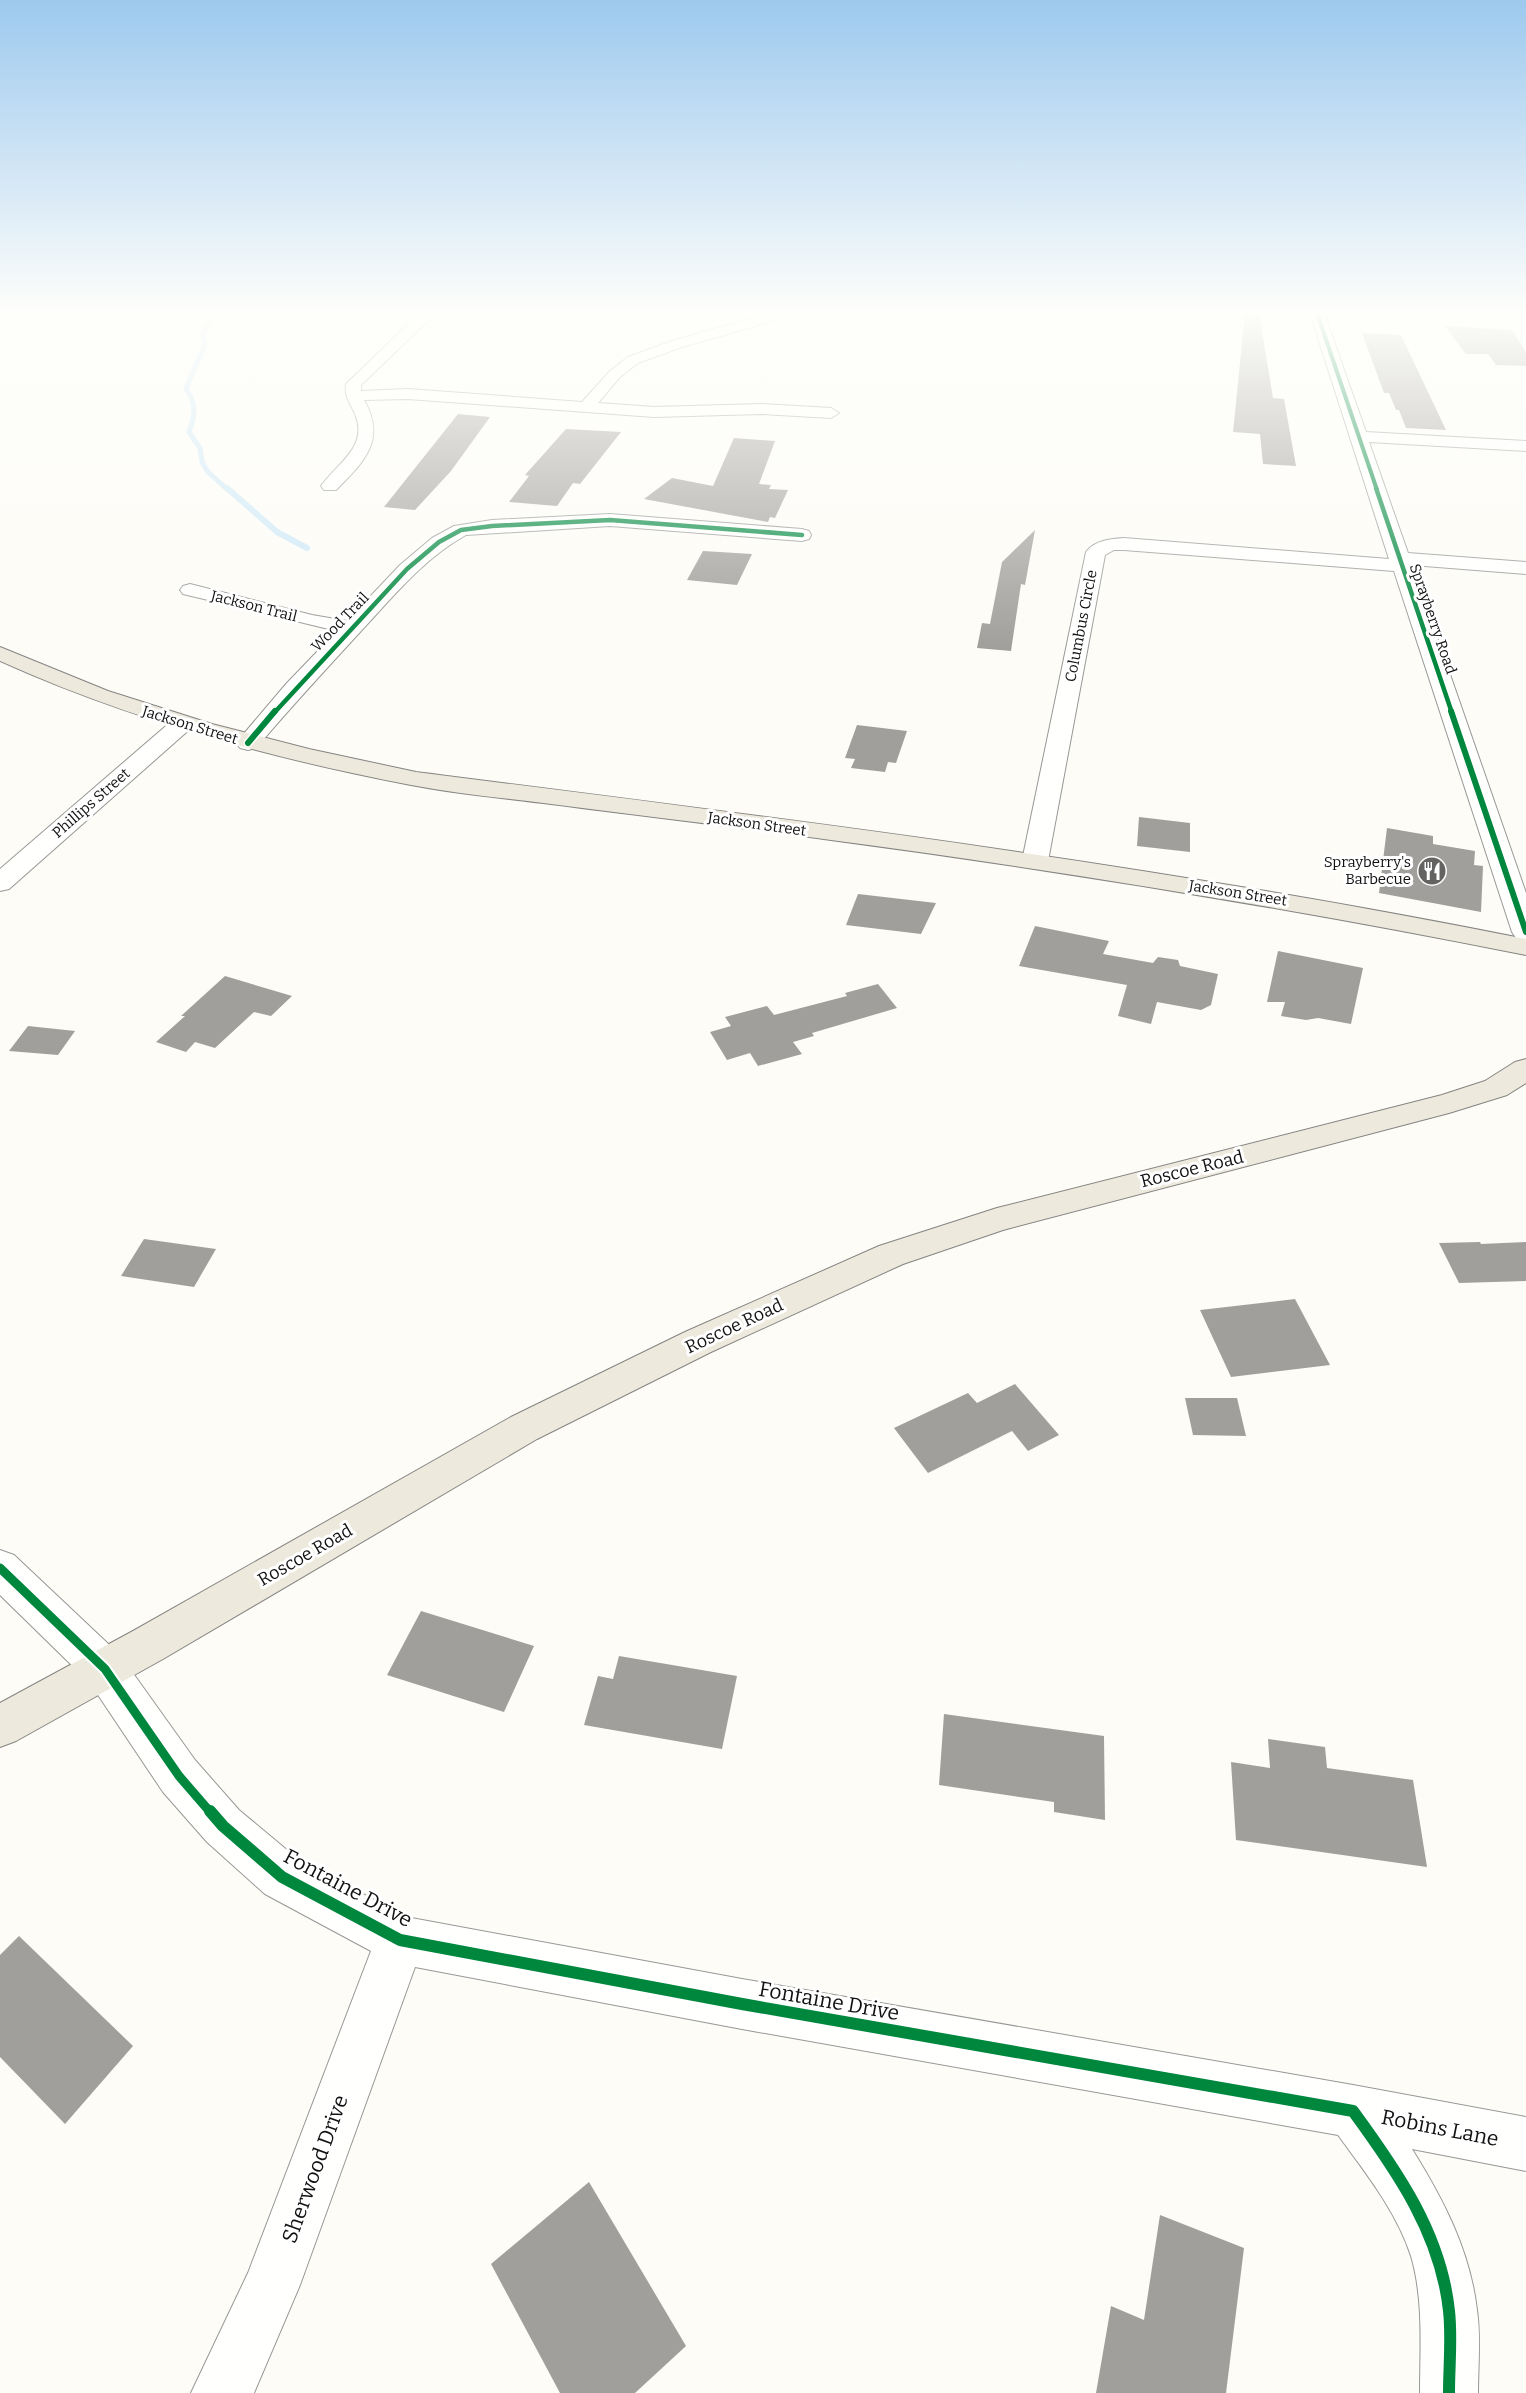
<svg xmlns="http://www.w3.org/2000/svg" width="1526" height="2393" font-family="Bitter,serif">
<rect width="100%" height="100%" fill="#fdfcf7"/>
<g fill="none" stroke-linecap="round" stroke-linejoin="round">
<!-- stream-far1 -->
<path stroke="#cde8f7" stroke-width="5" d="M214 313 203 333 205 344 186 389C197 403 195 416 189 432L200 448 202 462 208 472 228 490"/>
<!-- stream -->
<path stroke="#cde8f7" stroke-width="6" d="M227 488 277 532 307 548"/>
</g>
<!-- building -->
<g fill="#a19f9c">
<path d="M1245 313H1259L1273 398 1284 399 1296 466 1263 464 1260 434 1233 432Z"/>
<path d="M1445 326 1512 330 1526 352V366L1496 365 1488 354H1466Z"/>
<path d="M1362 333 1401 335 1446 430 1406 428 1399 410H1396L1389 393H1384Z"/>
<path d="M458 414 490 417 451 471 415 510 384 507Z"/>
<path d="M566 429 621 432 580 484 573 483 557 506 509 502 529 476 525 475Z"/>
<path d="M734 438 775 441 759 484 771 485 769 489 788 490 775 518 770 517 768 522 644 499 672 478 713 486Z"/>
<path d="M1035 530 1025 585 1021 584 1011 651 977 648 982 623 990 624 1002 562Z"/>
<path d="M703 551 752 554 737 585 687 580Z"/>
<path d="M857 725 907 731 896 763 888 762 885 772 851 768 855 759 845 758Z"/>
<path d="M1139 817 1190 823V852L1137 846Z"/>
<path d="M1387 828 1433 836V844L1475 851 1474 865 1483 866 1481 912 1379 893Z"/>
<path d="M858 894 936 903 921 934 846 925Z"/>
<path d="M1035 926 1109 941 1103 954 1153 963 1158 957 1178 960 1180 966 1218 974 1211 1005 1201 1010 1157 1002 1151 1024 1118 1016 1127 985 1019 966Z"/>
<path d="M1278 951 1363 968 1351 1024 1318 1018 1306 1020 1281 1016 1285 1002H1267Z"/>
<path d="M225 976 292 996 271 1016 254 1012 215 1048 195 1042 186 1052 156 1042 185 1016H181Z"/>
<path d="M878 984 897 1008 812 1033 814 1036 793 1042 802 1054 758 1066 750 1053 727 1060 710 1032 731 1026 725 1017 767 1006 774 1015 847 996 845 993Z"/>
<path d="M28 1026 75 1031 58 1055 9 1051Z"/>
<path d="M144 1239 216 1249 194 1287 121 1276Z"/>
<path d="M1480 1242 1481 1244 1526 1242V1281L1459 1283 1439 1243Z"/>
<path d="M1295 1299 1330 1365 1231 1377 1200 1310Z"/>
<path d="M1015 1384 1059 1435 1028 1451 1012 1431 928 1473 894 1428 968 1393 977 1403Z"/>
<path d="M1185 1398H1237L1246 1436 1193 1435Z"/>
<path d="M421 1611 534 1646 504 1712 387 1675Z"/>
<path d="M619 1656 737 1676 722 1749 584 1725 598 1676 613 1679Z"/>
<path d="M944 1714 1104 1736 1105 1820 1054 1812V1802L939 1785Z"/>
<path d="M1268 1739 1325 1747 1327 1768 1413 1780 1427 1867 1236 1840 1231 1762 1270 1768Z"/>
<path d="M19 1936 133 2046 65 2124 0 2057V1955Z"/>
<path d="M589 2182 686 2346 635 2393H560L491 2264Z"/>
<path d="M1160 2215 1244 2248 1226 2393H1096L1111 2306 1144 2320Z"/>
</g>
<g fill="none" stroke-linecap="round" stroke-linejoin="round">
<!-- minor casing -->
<g stroke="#979795" stroke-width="2">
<g id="minor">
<path d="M420 313H436L361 385V391L408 389 582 402 610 371 628 357 672 341 769 313H793L791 316 682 347 638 363 620 377 598 403 654 407 761 404 831 408 839 413 831 418 761 414 654 417 408 399 364 400C387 440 364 462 336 490H324L321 486C337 463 369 447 355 414 350 403 344 396 346 384Z"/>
<path d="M1310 313H1324L1366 432 1526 441V451L1369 442 1408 553 1526 562V574L1412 565 1526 893V940L1516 938 1512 932 1394 571 1124 550H1114L1105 555 1048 861 1044 866 1035 869 1026 866 1022 861 1086 552C1095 540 1111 539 1124 538L1389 559Z"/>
<path d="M610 514 802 529 809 531 811 535 809 539 802 541 610 526 466 535C423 559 394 596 361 631 326 669 290 708 256 748L248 750 240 748 236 743 286 684 337 631 183 594 180 590 183 586 190 584 312 615 347 621 400 565 432 538 454 526 492 520Z"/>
<path d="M182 717 190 719 193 724 190 729 9 889 0 891V869L174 719Z"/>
<path d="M0 1550 14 1555 120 1655 195 1760 239 1810 299 1860 406 1917 742 1979 1353 2085 1526 2117V2171L1412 2149C1443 2199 1470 2250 1477 2310 1481 2337 1478 2366 1478 2393H1420C1420 2348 1424 2300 1411 2256 1397 2212 1365 2172 1338 2135L742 2029 415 1967 300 2285 254 2393H191L248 2273 371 1951 265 1894 207 1842 163 1792 90 1683 0 1595Z"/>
</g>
</g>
<!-- major casing -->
<g stroke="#858482" stroke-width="2">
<g id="major">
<path d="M0 647 108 691 212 724 309 749 416 772C788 819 1158 865 1526 939V955C1295 909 1064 871 831 840 738 827 644 816 551 804 505 798 457 794 411 785 270 758 131 720 0 661Z"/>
<path d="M1526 1059V1083L1507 1095 1449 1113 1003 1230 903 1264 711 1352 537 1439 163 1659 16 1741 0 1747V1703L133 1631 511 1417 685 1332 879 1246 997 1208 1442 1095 1485 1081 1515 1062Z"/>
</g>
</g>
<!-- minor -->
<use href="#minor" fill="#fffffe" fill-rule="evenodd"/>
<!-- major -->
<use href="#major" fill="#ede9dc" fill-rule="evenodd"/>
<!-- cycleway-far4 casing -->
<g stroke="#fff" stroke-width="5">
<path id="cycleway-far4" d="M1317 313 1377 490"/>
</g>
<!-- cycleway-far3 casing -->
<g stroke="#fff" stroke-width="7">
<g id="cycleway-far3">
<path d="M1376 488 1452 713"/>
<path d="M274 713 407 569 439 542 461 530 492 526 610 520 802 535"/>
</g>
</g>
<!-- cycleway-far2 casing -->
<g stroke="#fff" stroke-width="9">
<g id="cycleway-far2">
<path d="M1451 711 1526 932"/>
<path d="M248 743 275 711"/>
</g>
</g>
<!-- cycleway-far1 casing -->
<g stroke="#fff" stroke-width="13">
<path id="cycleway-far1" d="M0 1568 105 1669 179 1776 211 1813"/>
</g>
<!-- cycleway casing -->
<g stroke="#fff" stroke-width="16">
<path id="cycleway" d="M210 1811 223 1826 282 1877 400 1940 742 2004 1353 2111C1397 2171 1441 2234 1449 2311 1452 2337 1449 2366 1449 2393"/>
</g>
<!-- cycleway-far4 -->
<use href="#cycleway-far4" stroke="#00873e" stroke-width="4"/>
<!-- cycleway-far3 -->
<use href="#cycleway-far3" stroke="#00873e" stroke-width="4.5"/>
<!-- cycleway-far2 -->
<use href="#cycleway-far2" stroke="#00873e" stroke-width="6"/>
<!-- cycleway-far1 -->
<use href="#cycleway-far1" stroke="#00873e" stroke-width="9"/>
<!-- cycleway -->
<use href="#cycleway" stroke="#00873e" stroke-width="12"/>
</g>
<!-- sky -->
<linearGradient id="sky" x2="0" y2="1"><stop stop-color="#9dc9ee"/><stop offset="0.48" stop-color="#fefefb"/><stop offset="1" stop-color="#fefefb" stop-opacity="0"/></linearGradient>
<rect width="1526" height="649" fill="url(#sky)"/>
<!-- icons -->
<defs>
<g id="restaurant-disc" transform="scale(1.5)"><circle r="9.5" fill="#646362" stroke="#fff"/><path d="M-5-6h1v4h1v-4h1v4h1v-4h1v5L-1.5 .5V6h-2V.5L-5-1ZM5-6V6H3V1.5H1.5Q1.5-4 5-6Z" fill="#fff"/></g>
</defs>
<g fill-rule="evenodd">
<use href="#restaurant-disc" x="1432" y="871"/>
</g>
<g text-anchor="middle" stroke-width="6" stroke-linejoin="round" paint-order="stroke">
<!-- far-street labels -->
<g font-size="15" fill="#111" stroke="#fff">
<text transform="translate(254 606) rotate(14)" y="5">Jackson Trail</text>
<text transform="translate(1433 619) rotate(71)" y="5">Sprayberry Road</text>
<text transform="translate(340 622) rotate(-46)" y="5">Wood Trail</text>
<text transform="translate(1081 626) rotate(-79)" y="5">Columbus Circle</text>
<text transform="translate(190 725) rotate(17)" y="5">Jackson Street</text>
<text transform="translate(91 803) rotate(-41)" y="5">Phillips Street</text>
<text transform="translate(757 824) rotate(8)" y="5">Jackson Street</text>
<text transform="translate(1238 893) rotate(9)" y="5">Jackson Street</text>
</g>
<!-- far-poi labels -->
<g font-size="15" fill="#111" stroke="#fff" text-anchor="end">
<text x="1411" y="867">Sprayberry's<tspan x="1411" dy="17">Barbecue</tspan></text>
</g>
<!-- street labels -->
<g font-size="18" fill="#111" stroke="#fff">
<text transform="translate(1192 1169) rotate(-14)" y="6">Roscoe Road</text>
<text transform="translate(734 1326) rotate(-25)" y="6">Roscoe Road</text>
<text transform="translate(305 1555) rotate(-30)" y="6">Roscoe Road</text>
</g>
<!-- near-street labels -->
<g font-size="21" fill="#111" stroke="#fff">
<text transform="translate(348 1888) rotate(28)" y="7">Fontaine Drive</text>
<text transform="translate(829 2001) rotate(10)" y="7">Fontaine Drive</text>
<text transform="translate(1440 2128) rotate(11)" y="7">Robins Lane</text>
<text transform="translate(315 2169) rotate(-70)" y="7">Sherwood Drive</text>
</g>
</g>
</svg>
